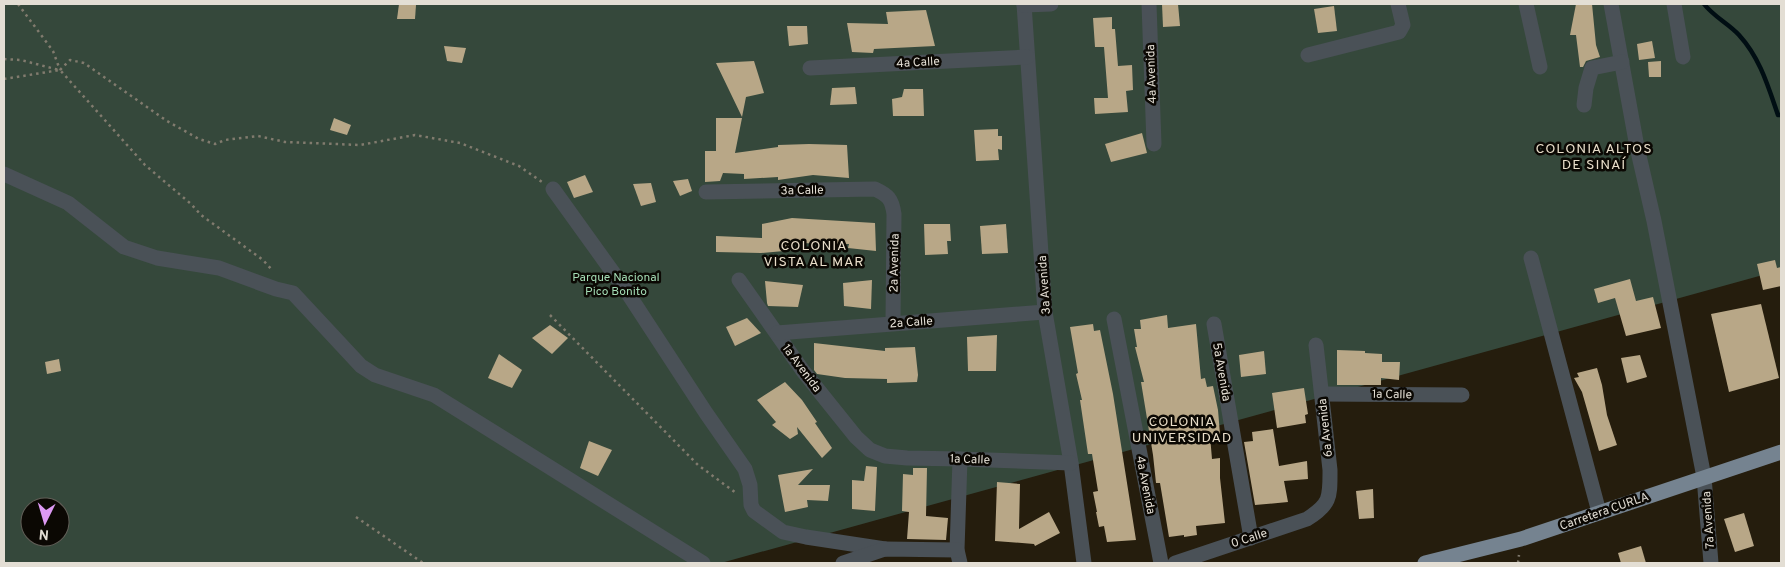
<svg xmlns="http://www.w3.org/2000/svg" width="1785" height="567" font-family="Overpass,sans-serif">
<rect width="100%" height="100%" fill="#251d0d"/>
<!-- green -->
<path fill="#35483b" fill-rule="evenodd" d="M4 4H1781V270L721 563H4ZM30 507H60V537H30Z"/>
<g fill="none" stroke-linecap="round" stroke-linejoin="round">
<!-- stream -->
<path stroke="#000e13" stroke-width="4.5" d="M1704 4C1714 17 1728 23 1739 35 1760 58 1768 86 1778 115H1781"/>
</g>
<!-- building -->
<g fill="#b8a787">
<path d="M399 4 416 5 415 19H397Z"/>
<path d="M1162 4H1178L1180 26 1163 27Z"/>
<path d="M1576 4H1592L1596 45 1600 57 1586 61 1583 67H1580L1576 35H1570Z"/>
<path d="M1334 6 1337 31 1318 33 1314 9Z"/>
<path d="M926 10 935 46 874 49 873 53 852 52 847 23 888 24 886 12Z"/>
<path d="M1112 17V29H1115L1118 66 1132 65 1133 90 1126 91 1128 112 1095 114 1094 98H1108L1104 47H1095L1093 18Z"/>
<path d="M787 26H807L808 44 789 46Z"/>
<path d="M1652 41 1655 58 1639 60 1637 44Z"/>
<path d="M444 46 466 48 462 63 447 61Z"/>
<path d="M754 61 764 93 746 97 742 117 716 63Z"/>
<path d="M1661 61V77H1649L1648 62Z"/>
<path d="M855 87 857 104 830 105 832 88Z"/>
<path d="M904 89H923L924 116H893L892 99 902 97Z"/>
<path d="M334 118 351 125 347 135 330 130Z"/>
<path d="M716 118H742L735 153 778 147V145L809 144 847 145 849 178 813 175 778 180V177L744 179V174L723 173 720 181 705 182V151H716Z"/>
<path d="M998 129V136H1002V150L998 149 999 160 976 161 974 130Z"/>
<path d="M1142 133 1147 153 1111 162 1105 144Z"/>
<path d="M585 175 593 192 574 198 567 182Z"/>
<path d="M688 179 692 191 680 196 673 181Z"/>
<path d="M651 183 656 202 641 206 633 184Z"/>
<path d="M792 218 875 223 876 251 848 248 849 244 794 243 795 250 761 253 716 252V236L762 238V224Z"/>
<path d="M924 224H950L951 241H947L948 254 925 255Z"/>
<path d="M1006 224 1008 253 982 254 980 226Z"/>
<path d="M1775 260 1777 268 1781 267V286L1763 290 1757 264Z"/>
<path d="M1630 279 1636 301 1653 297 1661 328 1626 336 1615 298 1598 303 1594 289Z"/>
<path d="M872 280 871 309 844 306 843 283Z"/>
<path d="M765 281 803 285 798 307 768 306 767 303Z"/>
<path d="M1761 304 1779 378 1729 392 1711 314Z"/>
<path d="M1167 315 1168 328 1196 324 1201 379 1205 378 1207 387 1213 386 1218 410 1220 434 1210 436 1212 459 1220 458V478L1225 523 1196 526 1197 535 1184 537V535L1169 537 1160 483H1156L1153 455 1141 382H1144L1135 347H1137L1134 329H1141L1140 320Z"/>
<path d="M747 318 761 333 735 346 726 327Z"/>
<path d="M1093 324 1094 331 1100 330 1113 394 1136 540 1107 542 1104 526 1099 527 1096 512H1097L1093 492 1098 491 1092 454H1088L1080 400H1082L1076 374 1078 373 1070 327Z"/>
<path d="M550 325 568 338 552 354 532 338Z"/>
<path d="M997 335 996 371H968L967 337Z"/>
<path d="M814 343 885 351V348L915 347 918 375 917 382 887 383V379L845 378 817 374 814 370Z"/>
<path d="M1337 350 1365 351V353L1382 354V362H1400L1399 380 1381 378V385H1337Z"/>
<path d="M1264 351 1266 374 1241 377 1239 355Z"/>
<path d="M499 354 522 370 512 388 488 378Z"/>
<path d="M1640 355 1647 377 1627 383 1621 358Z"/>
<path d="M59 359 61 371 47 374 45 362Z"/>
<path d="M1597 368 1602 385 1607 415 1617 445 1599 451 1582 392 1574 378 1579 377 1577 373Z"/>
<path d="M785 382 802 400 817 422 815 423 832 448 822 458 797 427 798 434 790 439 772 425 776 422 757 400Z"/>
<path d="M1304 388 1308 414 1305 415 1306 423 1277 428 1272 393Z"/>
<path d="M1273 429 1279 466 1307 461 1308 479 1284 481 1288 502 1255 505 1244 442 1253 441 1252 432Z"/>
<path d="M589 441 612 450 598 476 580 468Z"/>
<path d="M866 466 877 467 875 511 852 509V480L864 481Z"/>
<path d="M913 468H927L926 516 948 518 946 540 907 539 909 512 902 511 903 474 913 475Z"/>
<path d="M813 469 798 485H830L828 501 807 500 808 507 785 512 778 475Z"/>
<path d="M997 482 1020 484 1019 529 1049 512 1060 533 1035 546 1034 544 995 541Z"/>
<path d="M1373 489 1374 518 1359 519 1356 491Z"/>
<path d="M1744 513 1754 546 1735 552 1724 519Z"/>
<path d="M1641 546 1646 563H1621L1618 553Z"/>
</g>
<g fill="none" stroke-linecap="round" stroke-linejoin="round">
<!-- path -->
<g stroke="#817b6e" stroke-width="2.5" stroke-dasharray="2.5 4" stroke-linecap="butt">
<path d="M18 4 53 51 60 70"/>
<path d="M4 59 21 60 59 70"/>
<path d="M60 70 70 60 84 63 167 121 199 139 215 144 225 140 258 136 285 142 360 145 415 135 460 143 519 166 542 182"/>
<path d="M4 79 60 70 145 165 191 204 201 215 263 260 273 271"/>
<path d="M550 315 698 465 736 493"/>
<path d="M356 517 423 563"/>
<path d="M1518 563 1519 555"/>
</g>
<!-- minor -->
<g stroke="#4a5157" stroke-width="15">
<path d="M1024 4 1045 312 1071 463 1084 563"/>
<path d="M1149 4 1154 144"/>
<path d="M1526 4 1540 67"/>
<path d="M1611 4 1637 147 1654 221 1704 477 1711 563"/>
<path d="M1674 4 1683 57"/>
<path d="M1024 5 1051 4"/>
<path d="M1308 55 1399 32 1403 25 1398 4"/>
<path d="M810 68 1027 57"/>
<path d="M1584 105 1586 88 1592 68 1622 62"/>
<path d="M4 174 68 203 124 247 157 258 219 268 276 289 293 293 361 366 375 375 434 395 703 563"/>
<path d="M553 189 627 292 706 413 745 469 750 485 751 505 754 511 783 532 806 537 885 549"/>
<path d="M706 192 875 189C888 195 892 199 894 214L893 323"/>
<path d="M1531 258 1599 512"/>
<path d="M739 280 803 371 856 437 870 450 885 456 907 458 960 459 1071 463"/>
<path d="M1114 319 1161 563"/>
<path d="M1214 324 1251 538"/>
<path d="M777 333 1045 312"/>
<path d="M1322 394 1462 395"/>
<path d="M960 459 957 550 960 563"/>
<path d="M843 563 885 549 957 550"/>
<path d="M1175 563 1307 519C1331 504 1330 497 1330 470L1316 345"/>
</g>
<!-- major -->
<path stroke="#758390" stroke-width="15" d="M1425 563 1521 539 1781 452"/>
</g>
<g text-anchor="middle" stroke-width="5" stroke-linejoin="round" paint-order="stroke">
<!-- street labels -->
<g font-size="12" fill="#e3ded4" stroke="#0b0803">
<text transform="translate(918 62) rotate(-3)" y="4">4a Calle</text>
<text transform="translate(1151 74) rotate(-92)" y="4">4a Avenida</text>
<text transform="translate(802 190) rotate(-1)" y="4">3a Calle</text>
<text transform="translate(894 263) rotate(-89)" y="4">2a Avenida</text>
<text transform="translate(1044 285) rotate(-94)" y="4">3a Avenida</text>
<text transform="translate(911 322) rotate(-4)" y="4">2a Calle</text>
<text transform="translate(802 368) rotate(53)" y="4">1a Avenida</text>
<text transform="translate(1222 372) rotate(80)" y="4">5a Avenida</text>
<text transform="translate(1392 394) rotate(1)" y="4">1a Calle</text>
<text transform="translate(1325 428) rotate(-96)" y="4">6a Avenida</text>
<text transform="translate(970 459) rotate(2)" y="4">1a Calle</text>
<text transform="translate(1146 485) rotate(79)" y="4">4a Avenida</text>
<text transform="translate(1604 511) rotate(-19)" y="4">Carretera CURLA</text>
<text transform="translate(1708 520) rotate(-94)" y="4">7a Avenida</text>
<text transform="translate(1249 538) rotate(-18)" y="4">0 Calle</text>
</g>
<!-- park labels -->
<g font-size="12" fill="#a4dcb5" stroke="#0b0803">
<text x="616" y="281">Parque Nacional<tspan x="616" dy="14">Pico Bonito</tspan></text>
</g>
<!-- neighbourhood labels -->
<g font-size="14" letter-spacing="1" fill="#e9deca" stroke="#0b0803">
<text x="1594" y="153">COLONIA ALTOS<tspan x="1594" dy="16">DE SINAÍ</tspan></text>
<text x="814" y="250">COLONIA<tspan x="814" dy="16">VISTA AL MAR</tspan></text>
<text x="1182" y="426">COLONIA<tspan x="1182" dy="16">UNIVERSIDAD</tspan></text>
</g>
</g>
<!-- border -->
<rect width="1785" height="567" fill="none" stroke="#e3ded4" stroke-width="10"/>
<!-- north arrow -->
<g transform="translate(45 522) rotate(185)"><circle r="24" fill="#0b0803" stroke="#615e57"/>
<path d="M0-4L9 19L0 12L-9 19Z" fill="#dd99f3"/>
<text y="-8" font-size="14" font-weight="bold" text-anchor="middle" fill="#e3ded4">N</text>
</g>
</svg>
